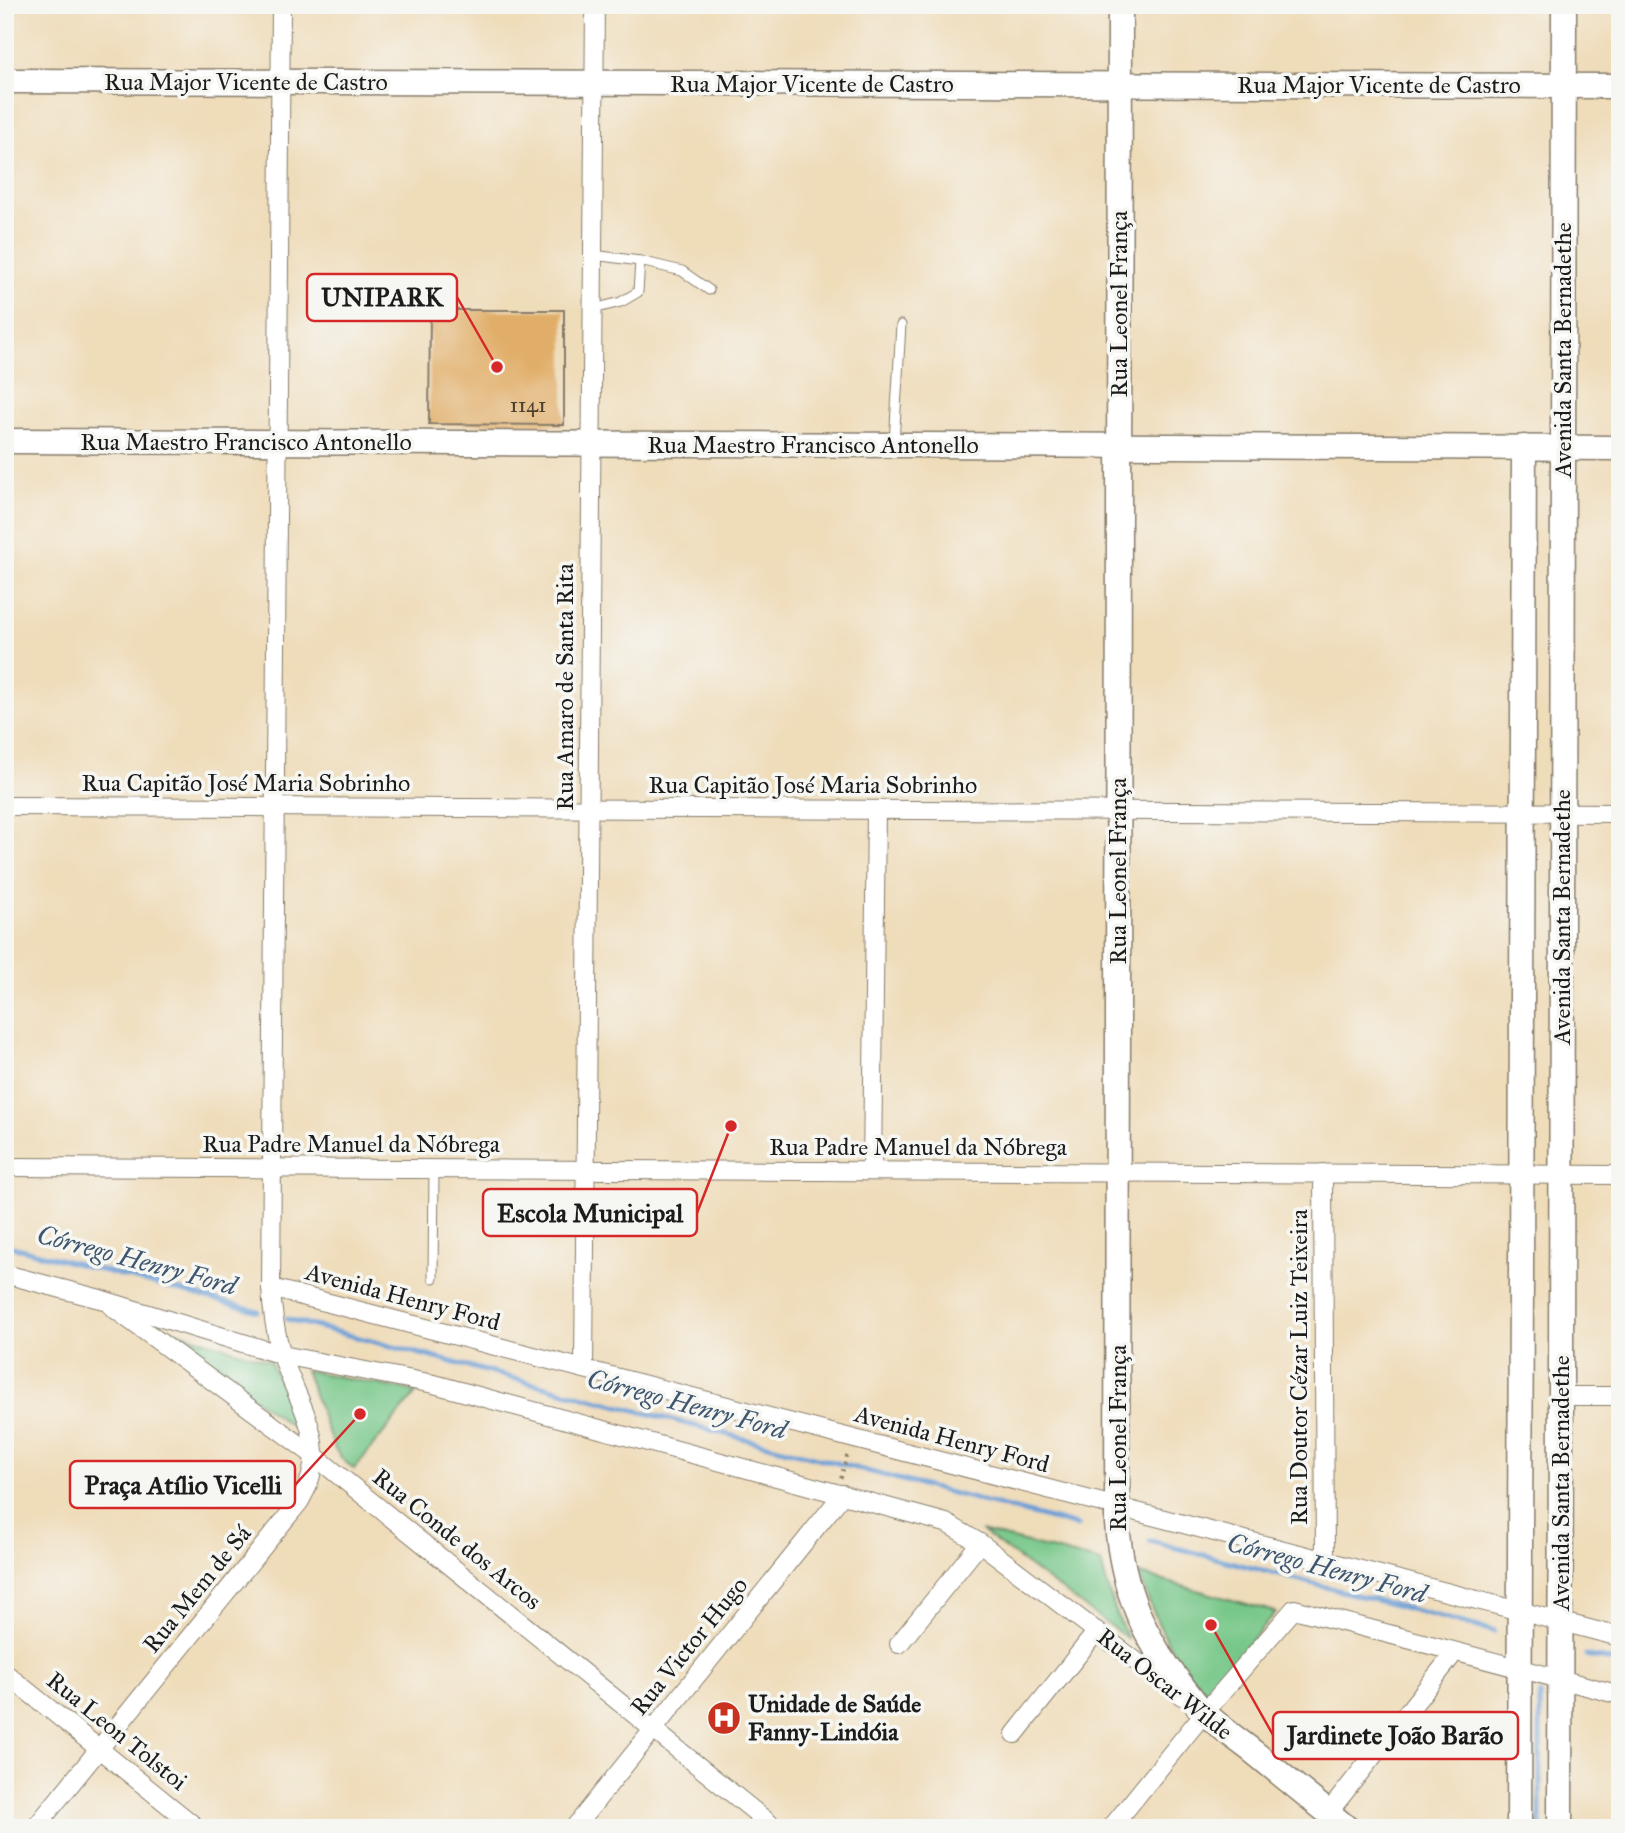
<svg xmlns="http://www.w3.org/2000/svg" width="1625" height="1833" font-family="'IM FELL Great Primer',serif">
<rect width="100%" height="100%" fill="#f6f6f2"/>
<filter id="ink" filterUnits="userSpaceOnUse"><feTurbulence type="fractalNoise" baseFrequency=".0143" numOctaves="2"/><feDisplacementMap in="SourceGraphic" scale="14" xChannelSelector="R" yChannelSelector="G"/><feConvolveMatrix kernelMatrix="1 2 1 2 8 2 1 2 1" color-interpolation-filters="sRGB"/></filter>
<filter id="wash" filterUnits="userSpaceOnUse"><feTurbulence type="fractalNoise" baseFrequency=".00686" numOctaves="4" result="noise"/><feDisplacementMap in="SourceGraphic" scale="28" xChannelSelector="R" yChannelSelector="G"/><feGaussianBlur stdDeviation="1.57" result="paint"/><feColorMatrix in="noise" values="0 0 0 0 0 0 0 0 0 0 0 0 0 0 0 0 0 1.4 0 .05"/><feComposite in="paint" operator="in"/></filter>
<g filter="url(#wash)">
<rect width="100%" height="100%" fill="#efdcb9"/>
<!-- green -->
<g fill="#77c789" stroke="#4a7252" stroke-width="2">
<path d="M159 1326 270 1361 301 1434Z"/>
<path d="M305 1370 417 1392 354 1469 342 1459 334 1448Z"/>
<path d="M981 1531 1101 1562C1107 1589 1115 1614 1128 1639Z"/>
<path d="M1139 1574 1276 1612 1205 1694C1171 1656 1155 1621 1139 1574Z"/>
</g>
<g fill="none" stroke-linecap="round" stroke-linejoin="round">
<!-- stream -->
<g stroke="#699dd5" stroke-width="5">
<path d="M5 1245 258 1311"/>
<path d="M287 1319 1077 1526"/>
<path d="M1150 1541 1494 1631"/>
<path d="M1586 1655 1620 1663"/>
<path d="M1540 1828V1695"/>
</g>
</g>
<g id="blocks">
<!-- building -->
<path fill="#e1ae69" d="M430 310H564V425L429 424Z"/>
</g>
</g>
<g filter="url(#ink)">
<use href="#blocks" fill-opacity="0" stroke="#867c6a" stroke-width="2"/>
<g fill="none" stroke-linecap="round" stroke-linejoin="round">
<!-- lane casing -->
<g stroke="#867c6a" stroke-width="11">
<g id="lane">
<path d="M593 255 640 261 682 271 709 290"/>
<path d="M593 309 621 302 638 292 640 261"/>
<path d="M894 443 901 325"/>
<path d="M433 1278 434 1169"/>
</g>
</g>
<!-- street casing -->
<g stroke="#867c6a" stroke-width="20">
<g id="street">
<path d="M5 806 1620 813"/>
<path d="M5 1167 1620 1175"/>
<path d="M872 1171 876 810"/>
<path d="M1323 1173 1325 1561"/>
<path d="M5 1274 100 1299 282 1355 434 1384 946 1523 980 1543 1182 1696"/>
<path d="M271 1288 1620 1637"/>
<path d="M112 1307 316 1457 775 1828"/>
<path d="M584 1369 595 5"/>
<path d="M1561 1396H1620"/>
<path d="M899 1644 980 1543"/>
<path d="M5 1673 197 1828"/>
<path d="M1015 1734 1097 1631"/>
<path d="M1328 1813 1455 1652"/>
<path d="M35 1828 300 1501C334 1444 297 1406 281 1352 275 1331 272 1310 271 1288L281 5"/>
<path d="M574 1828 843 1494"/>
<path d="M1111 1828 1204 1713 1294 1609 1620 1695"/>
</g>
</g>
<!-- secondary casing -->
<g stroke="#867c6a" stroke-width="27">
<g id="secondary">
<path d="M1120 5 1117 1523C1122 1588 1143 1638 1184 1688 1191 1697 1197 1706 1205 1713 1219 1727 1236 1738 1251 1750 1283 1776 1315 1802 1347 1828"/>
<path d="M5 81 1620 86"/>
<path d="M5 441 1620 448"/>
<path d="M1519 1828 1524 447"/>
<path d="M1560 1828 1564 5"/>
</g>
</g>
<!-- path -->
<path stroke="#867c6a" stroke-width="3.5" stroke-dasharray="2 5" stroke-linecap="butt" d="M841 1478 847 1455"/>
<!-- lane -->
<use href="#lane" stroke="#fff" stroke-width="9"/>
<!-- street -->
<use href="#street" stroke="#fff" stroke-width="18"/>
<!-- secondary -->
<use href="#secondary" stroke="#fff" stroke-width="24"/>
</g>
</g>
<!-- icons -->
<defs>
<g id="hospital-disc" transform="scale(1.75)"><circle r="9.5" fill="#c8321e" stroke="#f6f6f2"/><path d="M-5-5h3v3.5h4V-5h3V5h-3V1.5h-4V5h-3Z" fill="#fff"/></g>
</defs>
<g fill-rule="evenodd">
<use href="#hospital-disc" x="724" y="1718"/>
</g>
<g text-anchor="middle" stroke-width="7" stroke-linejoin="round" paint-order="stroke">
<!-- number labels -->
<g font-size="21" fill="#4d402f">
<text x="528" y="412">1141</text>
</g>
<!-- street labels -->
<g font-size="24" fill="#1c1c1c" stroke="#f6f6f2">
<text x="246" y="90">Rua Major Vicente de Castro</text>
<text x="812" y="92">Rua Major Vicente de Castro</text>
<text x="1379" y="93">Rua Major Vicente de Castro</text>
<text transform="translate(1119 304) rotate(-90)" y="8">Rua Leonel França</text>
<text transform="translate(1563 350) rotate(-90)" y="8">Avenida Santa Bernadethe</text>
<text x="246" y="450">Rua Maestro Francisco Antonello</text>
<text x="813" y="453">Rua Maestro Francisco Antonello</text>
<text transform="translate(565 687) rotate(-90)" y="8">Rua Amaro de Santa Rita</text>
<text x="246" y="791">Rua Capitão José Maria Sobrinho</text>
<text x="813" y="793">Rua Capitão José Maria Sobrinho</text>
<text transform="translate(1118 871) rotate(-90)" y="8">Rua Leonel França</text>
<text transform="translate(1562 917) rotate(-90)" y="8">Avenida Santa Bernadethe</text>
<text x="351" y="1152">Rua Padre Manuel da Nóbrega</text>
<text x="918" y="1155">Rua Padre Manuel da Nóbrega</text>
<text transform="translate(403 1297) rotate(15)" y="8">Avenida Henry Ford</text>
<text transform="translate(1299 1367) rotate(-90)" y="8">Rua Doutor Cézar Luiz Teixeira</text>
<text transform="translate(1118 1438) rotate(-90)" y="8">Rua Leonel França</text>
<text transform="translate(952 1439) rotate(15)" y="8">Avenida Henry Ford</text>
<text transform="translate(1561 1483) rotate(-90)" y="8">Avenida Santa Bernadethe</text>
<text transform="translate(457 1539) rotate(39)" y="8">Rua Conde dos Arcos</text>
<text transform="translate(197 1589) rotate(-51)" y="8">Rua Mem de Sá</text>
<text transform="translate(689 1646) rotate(-51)" y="8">Rua Victor Hugo</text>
<text transform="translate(1165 1684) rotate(38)" y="8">Rua Oscar Wilde</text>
<text transform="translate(117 1731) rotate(39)" y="8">Rua Leon Tolstoi</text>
</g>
<!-- poi labels -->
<g font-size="24" font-weight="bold" fill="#1c1c1c" stroke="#f6f6f2" text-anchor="start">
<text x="748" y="1712">Unidade de Saúde<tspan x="748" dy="28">Fanny-Lindóia</tspan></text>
</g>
<!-- water labels -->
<g font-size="26" font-style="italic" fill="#3f566f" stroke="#f6f6f2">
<text transform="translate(137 1260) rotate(15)" y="9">Córrego Henry Ford</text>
<text transform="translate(687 1404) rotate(15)" y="9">Córrego Henry Ford</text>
<text transform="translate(1327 1568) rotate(15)" y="9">Córrego Henry Ford</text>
</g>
</g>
<!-- callouts -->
<path fill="none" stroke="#d62828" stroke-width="2.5" d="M497 367L457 297M731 1126L697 1213M360 1414L295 1485M1211 1625L1273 1735"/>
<g fill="#d62828" stroke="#f6f6f2" stroke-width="2.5">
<circle cx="497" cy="367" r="7"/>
<circle cx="731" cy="1126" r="7"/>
<circle cx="360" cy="1414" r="7"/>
<circle cx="1211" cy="1625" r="7"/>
</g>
<g fill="#f6f6f2" stroke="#d62828" stroke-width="2.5">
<rect x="307" y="274" width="150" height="47" rx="7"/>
<rect x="483" y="1189" width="214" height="47" rx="7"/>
<rect x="70" y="1461" width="225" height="47" rx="7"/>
<rect x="1273" y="1712" width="245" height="47" rx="7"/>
</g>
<g font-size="26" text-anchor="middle" font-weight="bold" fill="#1c1c1c">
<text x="382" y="306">UNIPARK</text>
<text x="590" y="1222">Escola Municipal</text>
<text x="183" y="1494">Praça Atílio Vicelli</text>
<text x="1395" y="1744">Jardinete João Barão</text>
</g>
<!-- margin -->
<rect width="1625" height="1833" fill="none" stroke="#f6f6f2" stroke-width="28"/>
</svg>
